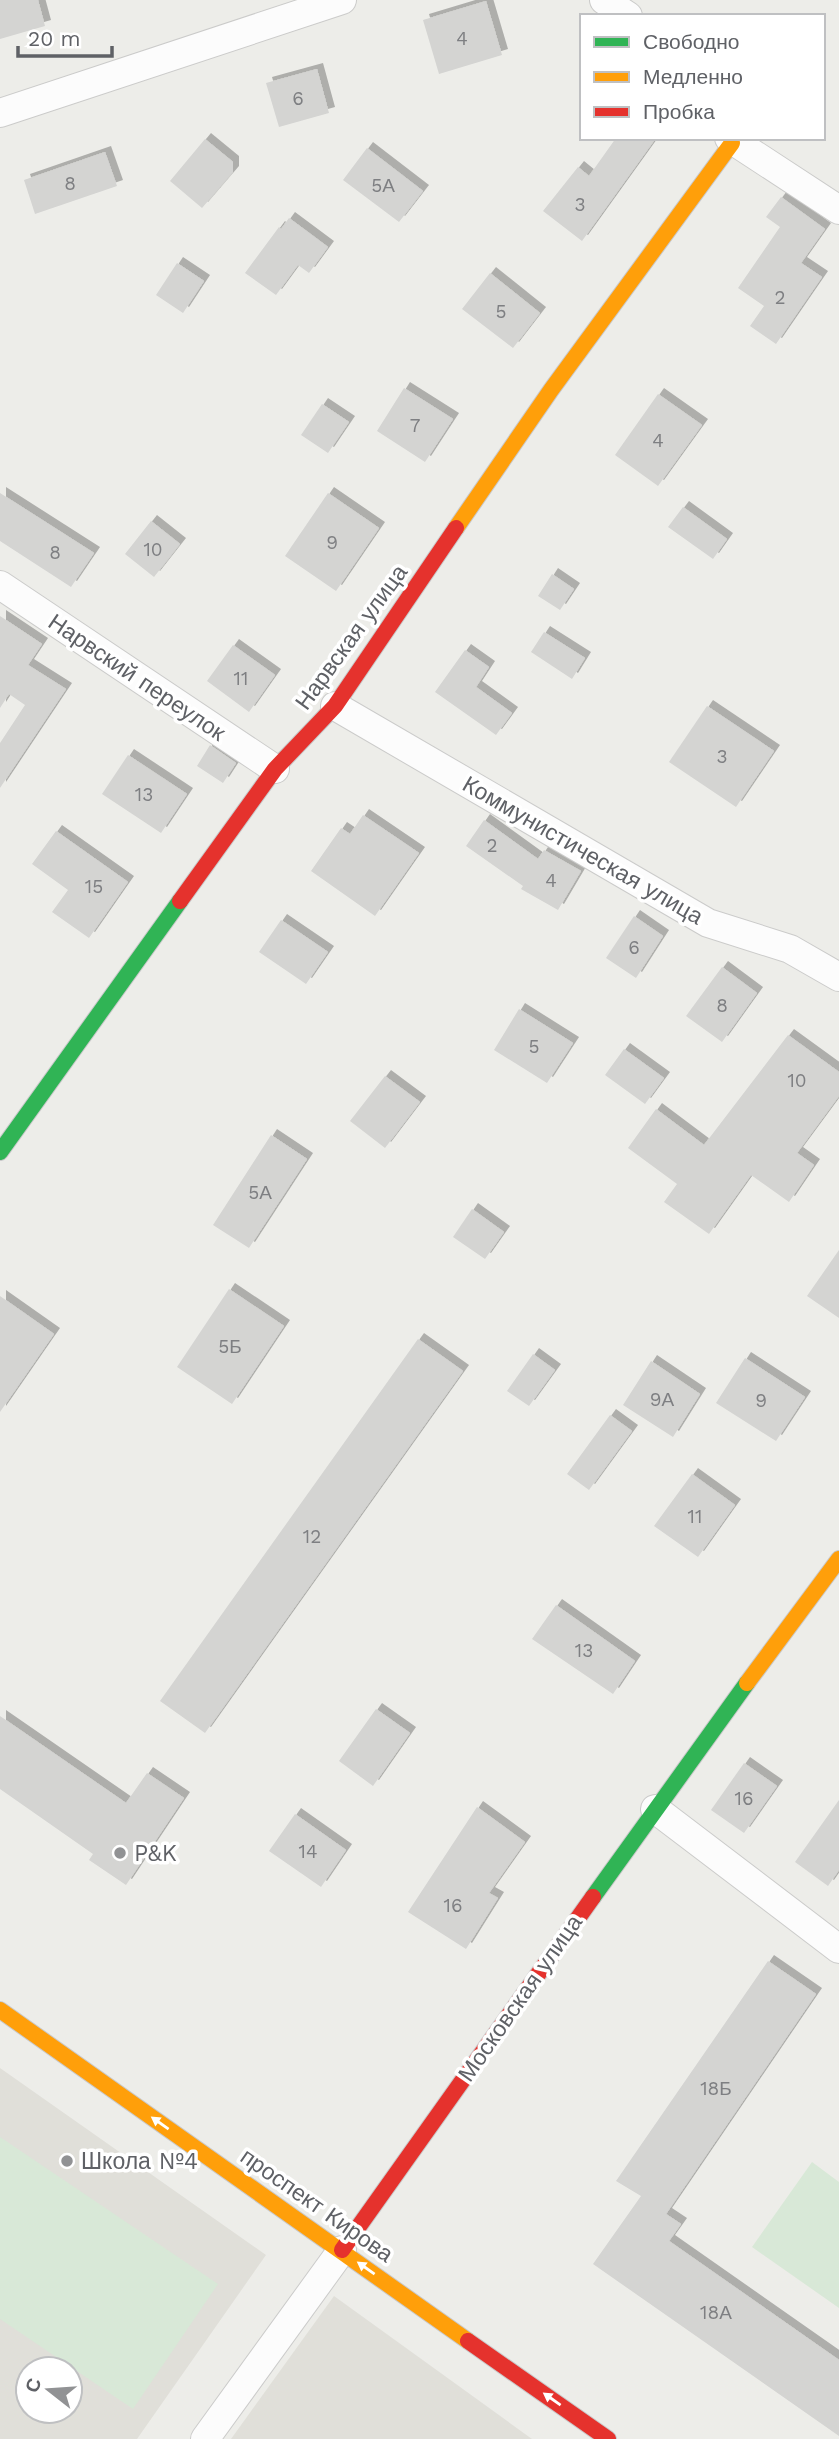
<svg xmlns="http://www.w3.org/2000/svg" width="839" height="2439" font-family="'Work Sans',sans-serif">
<defs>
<filter id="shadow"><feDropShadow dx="6" dy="-6" stdDeviation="0" flood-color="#0004"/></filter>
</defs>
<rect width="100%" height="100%" fill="#edede9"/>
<!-- education -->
<g fill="#e0dfd9" fill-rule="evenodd">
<path d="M0 2068 266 2255 137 2439H0ZM28 2369H70V2411H28Z"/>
<path d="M334 2296 532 2439H231Z"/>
</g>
<!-- green -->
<g fill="#d8e8d7">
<path d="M0 2137 218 2284 133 2409 0 2319Z"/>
<path d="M812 2162 839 2182V2308L752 2247Z"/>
</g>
<!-- building -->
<g fill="#d4d4d2" filter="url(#shadow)">
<path d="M0 0H38L45 26 0 39Z"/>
<path d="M486 1 502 55 439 74 423 20Z"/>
<path d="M317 69 329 113 279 127 266 83Z"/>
<path d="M616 138H656L582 241 543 211 578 167 589 176Z"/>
<path d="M205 139 233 162V172L202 208 170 181Z"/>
<path d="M367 148 423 191 399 222 343 180Z"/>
<path d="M105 152 117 186 35 214 24 180Z"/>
<path d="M781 197 825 229 801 263 822 277 776 344 750 326 764 306 738 288 780 227 766 217Z"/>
<path d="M289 218 328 247 309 273 298 265 276 295 245 273 279 227 281 229Z"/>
<path d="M177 263 204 281 183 313 156 295Z"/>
<path d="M490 273 540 313 513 348 462 309Z"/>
<path d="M404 388 453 419 425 462 377 431Z"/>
<path d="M658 394 702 425 658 486 615 455Z"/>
<path d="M322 404 349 422 328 453 301 435Z"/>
<path d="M0 493 94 553 71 587 0 541Z"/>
<path d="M328 493 379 528 336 591 285 556Z"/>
<path d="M683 507 727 539 713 559 668 527Z"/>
<path d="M151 521 180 544 154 577 125 554Z"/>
<path d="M552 574 574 589 560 610 538 596Z"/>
<path d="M0 616 42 644 28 665 66 689 0 788V743L25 705 9 694 0 708Z"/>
<path d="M544 632 585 658 572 679 531 652Z"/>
<path d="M233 645 275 675 249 712 207 681Z"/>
<path d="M465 650 489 667 476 687 512 713 496 735 435 692Z"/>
<path d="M707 706 774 751 736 807 669 762Z"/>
<path d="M210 745 236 763 223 783 197 766Z"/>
<path d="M128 755 187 794 161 833 102 794Z"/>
<path d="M363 815 419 853 375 916 311 871 341 828 350 834Z"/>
<path d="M484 820 538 859 544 850 581 871 558 910 521 889 523 886 466 846Z"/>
<path d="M56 831 128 882 89 938 52 912 68 890 32 864Z"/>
<path d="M634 916 663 936 636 978 606 958Z"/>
<path d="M281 920 328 952 306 984 259 952Z"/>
<path d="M722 967 757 993 722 1042 686 1016Z"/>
<path d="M519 1009 573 1043 547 1083 494 1050Z"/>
<path d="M788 1035 839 1072V1096L797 1153 814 1165 789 1202 751 1175 709 1234 664 1202 677 1184 628 1148 656 1109 704 1145Z"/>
<path d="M624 1049 664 1078 645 1104 605 1075Z"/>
<path d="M385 1076 420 1102 385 1148 350 1121Z"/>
<path d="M271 1135 307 1159 249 1248 213 1225Z"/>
<path d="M472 1209 504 1232 485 1259 453 1237Z"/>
<path d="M839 1250V1318L807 1296Z"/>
<path d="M229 1289 284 1326 232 1404 177 1367Z"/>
<path d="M0 1296 54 1334 0 1412Z"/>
<path d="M418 1339 463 1371 205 1733 160 1701Z"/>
<path d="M533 1354 555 1370 529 1406 507 1391Z"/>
<path d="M745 1358 805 1397 776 1441 716 1403Z"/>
<path d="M651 1361 700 1394 673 1437 623 1405Z"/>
<path d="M610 1415 632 1431 589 1490 567 1474Z"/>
<path d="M692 1474 735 1505 698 1557 654 1526Z"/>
<path d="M556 1605 635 1661 613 1694 532 1639Z"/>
<path d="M376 1709 410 1733 373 1786 339 1761Z"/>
<path d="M0 1716 126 1803 147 1773 184 1798 126 1885 89 1860 93 1854 0 1789Z"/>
<path d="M744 1763 777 1786 744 1833 711 1810Z"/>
<path d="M839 1800V1870L828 1886 795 1862Z"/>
<path d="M477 1807 525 1842 489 1893 498 1898 466 1949 408 1912Z"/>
<path d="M295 1814 346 1850 321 1887 269 1851Z"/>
<path d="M768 1961 816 1994 666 2214 681 2224 669 2241 839 2360V2436L593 2264 641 2196 616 2181Z"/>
</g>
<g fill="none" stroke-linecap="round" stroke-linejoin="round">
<!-- street casing -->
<g stroke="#cbcbca" stroke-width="30">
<g id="street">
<path d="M604 0 628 16"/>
<path d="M0 113 342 0"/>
<path d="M729 138 839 210"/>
<path d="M0 585 275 769"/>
<path d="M335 706 708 923 790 949 839 977"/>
<path d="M655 1809 839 1949"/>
<path d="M205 2439 342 2250"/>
</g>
</g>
<!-- fast casing -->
<g stroke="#c9c9ca" stroke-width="18">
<g id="fast">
<path d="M0 1152 180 901"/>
<path d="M593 1897 747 1683"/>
</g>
</g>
<!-- slow casing -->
<g stroke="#c9c9ca" stroke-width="18">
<g id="slow">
<path d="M456 528 551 390 732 143"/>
<path d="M747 1683 839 1559"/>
<path d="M0 2010 468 2341"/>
</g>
</g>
<!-- jam casing -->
<g stroke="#c9c9ca" stroke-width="18">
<g id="jam">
<path d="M180 901 275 769 335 706 456 528"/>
<path d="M342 2250 593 1897"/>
<path d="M468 2341 608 2439"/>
</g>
</g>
<!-- street -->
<use href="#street" stroke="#fcfcfc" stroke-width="28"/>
<!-- fast -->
<use href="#fast" stroke="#30b455" stroke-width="16"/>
<!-- slow -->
<use href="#slow" stroke="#ff9f0a" stroke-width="16"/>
<!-- jam -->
<use href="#jam" stroke="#e5322d" stroke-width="16"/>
</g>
<!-- one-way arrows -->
<defs><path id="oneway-solid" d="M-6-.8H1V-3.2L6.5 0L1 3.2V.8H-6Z" transform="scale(1.75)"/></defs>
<g fill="#fff">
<use href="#oneway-solid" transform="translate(160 2123) rotate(-145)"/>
<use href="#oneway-solid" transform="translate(366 2268) rotate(-145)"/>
<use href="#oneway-solid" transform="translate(552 2399) rotate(-145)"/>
</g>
<!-- markers -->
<g fill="#919294" stroke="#fff" stroke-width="2.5">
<circle cx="120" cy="1853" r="7"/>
<circle cx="67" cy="2161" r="7"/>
</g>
<g text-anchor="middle" stroke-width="7" stroke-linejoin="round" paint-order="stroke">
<!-- number labels -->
<g font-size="19" fill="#7e7f82">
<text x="462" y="45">4</text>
<text x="298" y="105">6</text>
<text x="70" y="190">8</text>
<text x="383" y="192">5А</text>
<text x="580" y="211">3</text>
<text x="780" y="304">2</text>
<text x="501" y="318">5</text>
<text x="415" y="432">7</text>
<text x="658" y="447">4</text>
<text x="332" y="549">9</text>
<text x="153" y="556">10</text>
<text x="55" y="559">8</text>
<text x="241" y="685">11</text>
<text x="722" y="763">3</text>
<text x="144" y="801">13</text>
<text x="492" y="852">2</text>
<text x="551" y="887">4</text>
<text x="94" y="893">15</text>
<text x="634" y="954">6</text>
<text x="722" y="1012">8</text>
<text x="534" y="1053">5</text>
<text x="797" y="1087">10</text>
<text x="260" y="1199">5А</text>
<text x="230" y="1353">5Б</text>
<text x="662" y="1406">9А</text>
<text x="761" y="1407">9</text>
<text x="695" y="1523">11</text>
<text x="312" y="1543">12</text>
<text x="584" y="1657">13</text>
<text x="744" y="1805">16</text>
<text x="308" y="1858">14</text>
<text x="453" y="1912">16</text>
<text x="716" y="2095">18Б</text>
<text x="716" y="2319">18А</text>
</g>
<!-- street labels -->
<g font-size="23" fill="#5f6166" stroke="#fff">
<text transform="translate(351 637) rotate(-54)" y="8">Нарвская улица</text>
<text transform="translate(137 677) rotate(34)" y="8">Нарвский переулок</text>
<text transform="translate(583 850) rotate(30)" y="8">Коммунистическая улица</text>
<text transform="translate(520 1998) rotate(-55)" y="8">Московская улица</text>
<text transform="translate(317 2205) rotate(35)" y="8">проспект Кирова</text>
</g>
<!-- poi labels -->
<g font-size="23" fill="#5f6166" stroke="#fff" text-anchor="start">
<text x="134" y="1861">P&amp;K</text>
<text x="81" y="2169">Школа №4</text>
</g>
</g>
<!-- legend -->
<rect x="580" y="14" width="245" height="126" fill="#ffffff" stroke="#bfc0c2" stroke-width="2"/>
<rect x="594" y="37" width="35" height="10" fill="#30b455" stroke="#bfc0c2" stroke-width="2"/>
<text x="643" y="49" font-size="21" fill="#5f6166">Свободно</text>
<rect x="594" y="72" width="35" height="10" fill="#ff9f0a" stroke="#bfc0c2" stroke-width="2"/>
<text x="643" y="84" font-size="21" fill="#5f6166">Медленно</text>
<rect x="594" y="107" width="35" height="10" fill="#e5322d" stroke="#bfc0c2" stroke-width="2"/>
<text x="643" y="119" font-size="21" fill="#5f6166">Пробка</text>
<!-- north arrow -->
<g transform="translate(49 2390) rotate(287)"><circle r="33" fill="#ffffff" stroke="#bfc0c2" stroke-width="2"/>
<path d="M0-5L12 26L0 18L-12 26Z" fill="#919294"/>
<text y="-10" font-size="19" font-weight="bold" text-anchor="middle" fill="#5f6166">С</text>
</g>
<!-- scale -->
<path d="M18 46v10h94v-10" fill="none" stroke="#5f6166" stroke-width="3.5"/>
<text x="28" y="46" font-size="21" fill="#5f6166" stroke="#ffffff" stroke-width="5" paint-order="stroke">20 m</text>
</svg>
